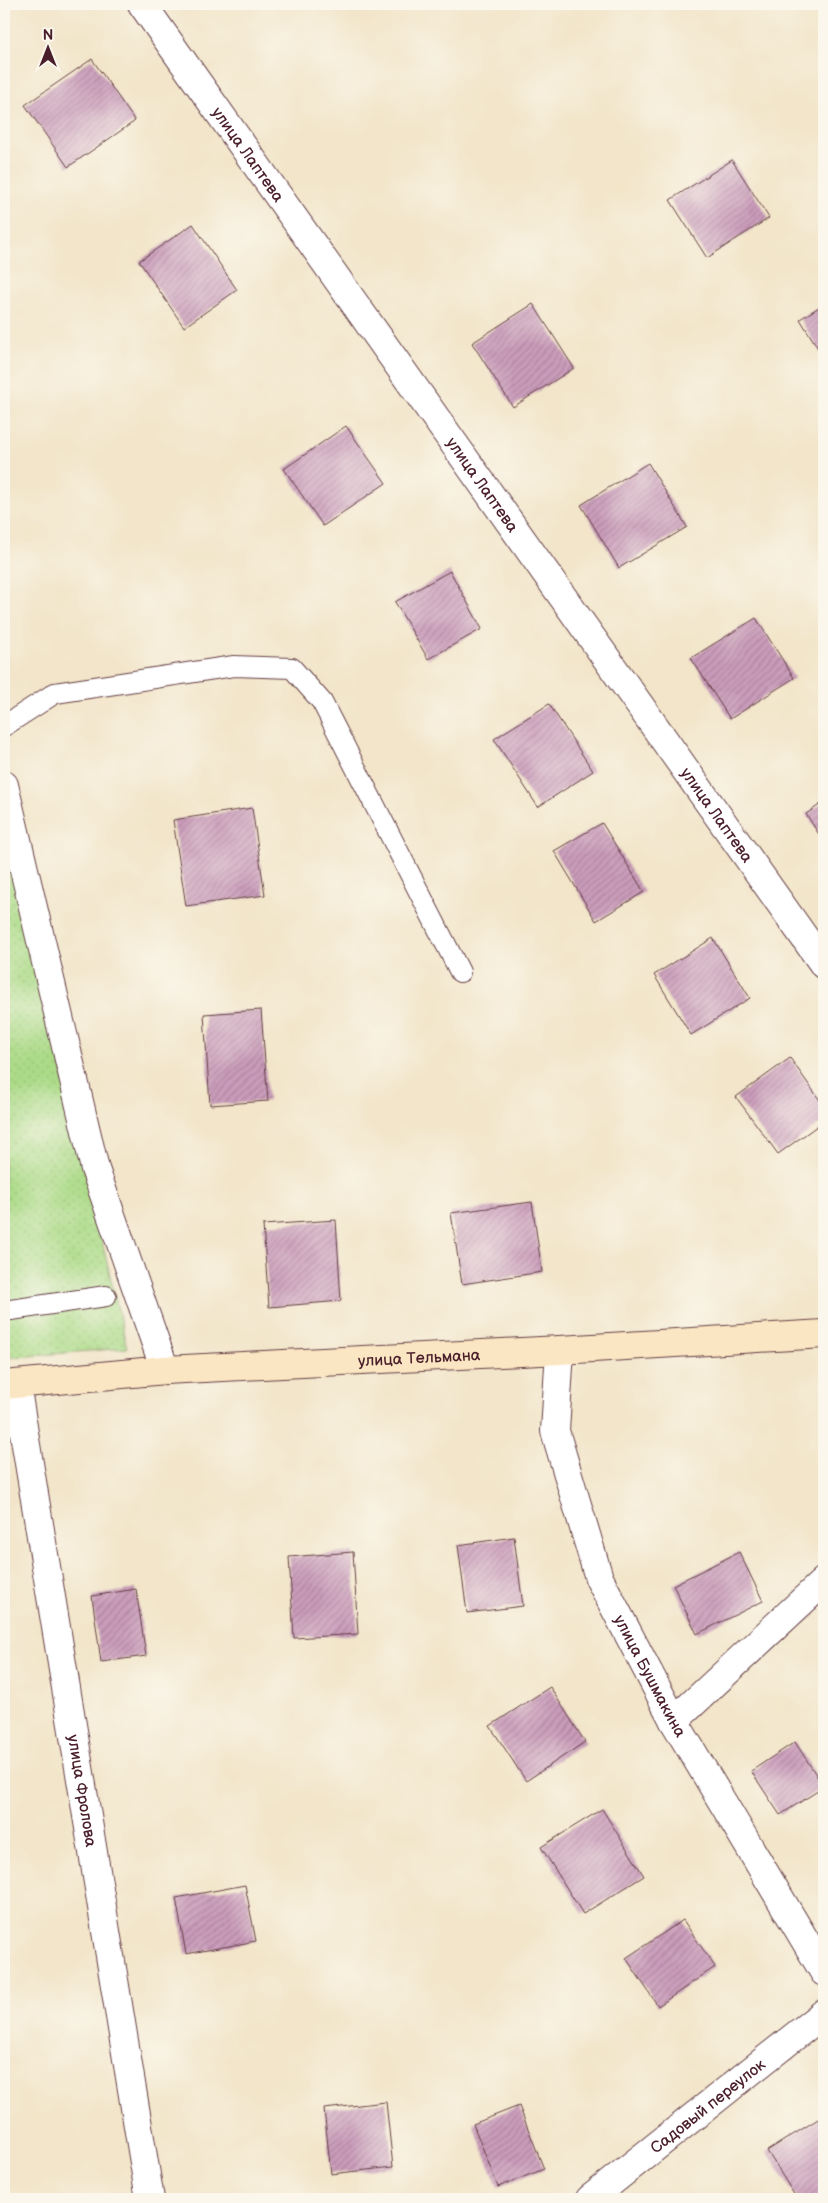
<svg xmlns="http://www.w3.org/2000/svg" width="828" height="2203" font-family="'Balsamiq Sans',sans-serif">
<defs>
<pattern id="garden-dots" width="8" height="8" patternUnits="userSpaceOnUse" patternTransform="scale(1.25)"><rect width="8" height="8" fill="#acdb88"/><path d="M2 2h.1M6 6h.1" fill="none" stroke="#96bc76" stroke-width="1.8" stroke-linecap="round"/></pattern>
<pattern id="building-hatch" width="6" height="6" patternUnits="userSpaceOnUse" patternTransform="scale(1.25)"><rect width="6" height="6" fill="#cb9dbc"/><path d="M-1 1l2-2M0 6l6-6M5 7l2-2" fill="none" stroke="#a77f99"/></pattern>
</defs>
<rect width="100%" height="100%" fill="#fbf7ec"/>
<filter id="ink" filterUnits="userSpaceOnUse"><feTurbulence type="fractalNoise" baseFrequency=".02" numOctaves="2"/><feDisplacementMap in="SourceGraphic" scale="10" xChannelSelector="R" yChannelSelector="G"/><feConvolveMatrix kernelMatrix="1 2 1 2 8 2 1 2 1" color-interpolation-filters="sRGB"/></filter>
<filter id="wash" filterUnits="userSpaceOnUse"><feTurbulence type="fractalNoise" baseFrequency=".0096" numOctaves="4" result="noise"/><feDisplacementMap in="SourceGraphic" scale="20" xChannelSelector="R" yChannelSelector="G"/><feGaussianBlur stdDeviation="1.12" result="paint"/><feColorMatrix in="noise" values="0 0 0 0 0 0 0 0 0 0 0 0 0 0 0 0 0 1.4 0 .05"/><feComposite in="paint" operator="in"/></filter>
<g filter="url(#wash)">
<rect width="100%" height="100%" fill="#f2e5c9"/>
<!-- garden -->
<path fill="url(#garden-dots)" stroke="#7b7d5a" d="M4 833 22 900 127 1348 4 1358Z"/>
<g id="blocks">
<!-- building -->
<g fill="url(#building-hatch)">
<path d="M92 59 135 121 68 167 25 105Z"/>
<path d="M732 160 769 218 707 258 670 200Z"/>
<path d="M193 224 237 290 184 327 139 261Z"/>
<path d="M533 304 574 368 513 407 472 343Z"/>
<path d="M824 304V358L800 319Z"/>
<path d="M346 426 386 483 323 526 284 469Z"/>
<path d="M648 463 687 527 619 568 581 505Z"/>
<path d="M450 571 482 629 428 659 395 602Z"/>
<path d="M756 618 794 678 730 719 691 658Z"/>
<path d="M549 704 593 771 538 807 494 739Z"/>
<path d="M824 802V842L806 814Z"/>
<path d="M252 808 265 895 186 906 173 820Z"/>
<path d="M602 823 644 892 596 921 554 851Z"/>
<path d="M713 938 750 998 691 1035 654 975Z"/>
<path d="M261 1010 268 1101 210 1105 204 1014Z"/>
<path d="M790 1058 824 1106V1121L778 1154 736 1097Z"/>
<path d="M532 1202 542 1272 462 1284 451 1213Z"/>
<path d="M336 1220 341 1301 269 1307 263 1225Z"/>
<path d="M514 1537 523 1606 467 1613 458 1545Z"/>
<path d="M353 1552 358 1634 294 1638 289 1557Z"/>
<path d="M739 1552 763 1601 697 1634 673 1585Z"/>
<path d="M136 1589 146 1656 101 1662 92 1596Z"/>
<path d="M550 1687 585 1742 526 1781 490 1726Z"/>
<path d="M795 1742 824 1787 780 1815 751 1771Z"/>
<path d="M602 1809 644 1876 583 1914 541 1847Z"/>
<path d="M245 1885 256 1941 186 1954 176 1898Z"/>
<path d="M683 1920 715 1967 658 2006 626 1958Z"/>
<path d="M386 2102 393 2167 331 2174 324 2109Z"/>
<path d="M519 2106 544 2169 498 2187 473 2124Z"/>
<path d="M823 2116 824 2199H797L767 2151Z"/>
</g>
</g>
</g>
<g filter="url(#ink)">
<use href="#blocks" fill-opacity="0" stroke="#633d43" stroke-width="1"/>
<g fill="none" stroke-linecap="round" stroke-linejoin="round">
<!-- lane casing -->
<g stroke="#633d43" stroke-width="22">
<g id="lane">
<path d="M4 726 55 693 234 666 292 668 322 702 460 972"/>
<path d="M4 1311 106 1296"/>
</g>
</g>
<!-- street casing -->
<g stroke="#633d43" stroke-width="30">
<g id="street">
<path id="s1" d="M142 4 824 965"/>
<path d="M4 785 95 1169 165 1370"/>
<path id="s2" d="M560 1350 555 1431 599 1578 674 1721 824 1972"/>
<path id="s3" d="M16 1384 150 2199"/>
<path d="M674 1721 824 1581"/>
<path id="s4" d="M590 2199 824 2013"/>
</g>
</g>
<!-- secondary casing -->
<g stroke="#633d43" stroke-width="30">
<g id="secondary">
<path id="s5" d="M4 1385 165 1370 560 1350 824 1334"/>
</g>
</g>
<!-- lane -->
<use href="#lane" stroke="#fff" stroke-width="20"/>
<!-- street -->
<use href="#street" stroke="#fff" stroke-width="28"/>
<!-- secondary -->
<use href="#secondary" stroke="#fbe6c3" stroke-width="28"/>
</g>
</g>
<g text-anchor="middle" stroke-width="5" stroke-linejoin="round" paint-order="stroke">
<!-- street labels -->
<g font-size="16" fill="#4a1f2b" stroke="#fbf7ec">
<text dy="6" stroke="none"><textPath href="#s1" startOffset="184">улица Лаптева</textPath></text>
<text dy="6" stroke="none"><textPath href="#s1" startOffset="589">улица Лаптева</textPath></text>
<text dy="6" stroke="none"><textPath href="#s1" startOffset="994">улица Лаптева</textPath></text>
<text dy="6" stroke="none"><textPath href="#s5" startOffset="416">улица Тельмана</textPath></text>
<text dy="6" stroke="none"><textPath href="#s2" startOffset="345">улица Бушмакина</textPath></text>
<text dy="6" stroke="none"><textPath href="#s3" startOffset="412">улица Фролова</textPath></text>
<text dy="6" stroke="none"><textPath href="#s4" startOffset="150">Садовый переулок</textPath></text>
</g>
</g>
<!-- margin -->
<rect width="828" height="2203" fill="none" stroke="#fbf7ec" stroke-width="20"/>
<!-- north arrow -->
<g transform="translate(48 48)" stroke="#fbf7ec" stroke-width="4" paint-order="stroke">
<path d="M0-4L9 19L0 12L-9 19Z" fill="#4a1f2b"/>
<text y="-8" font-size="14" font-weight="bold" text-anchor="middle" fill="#4a1f2b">N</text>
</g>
</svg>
